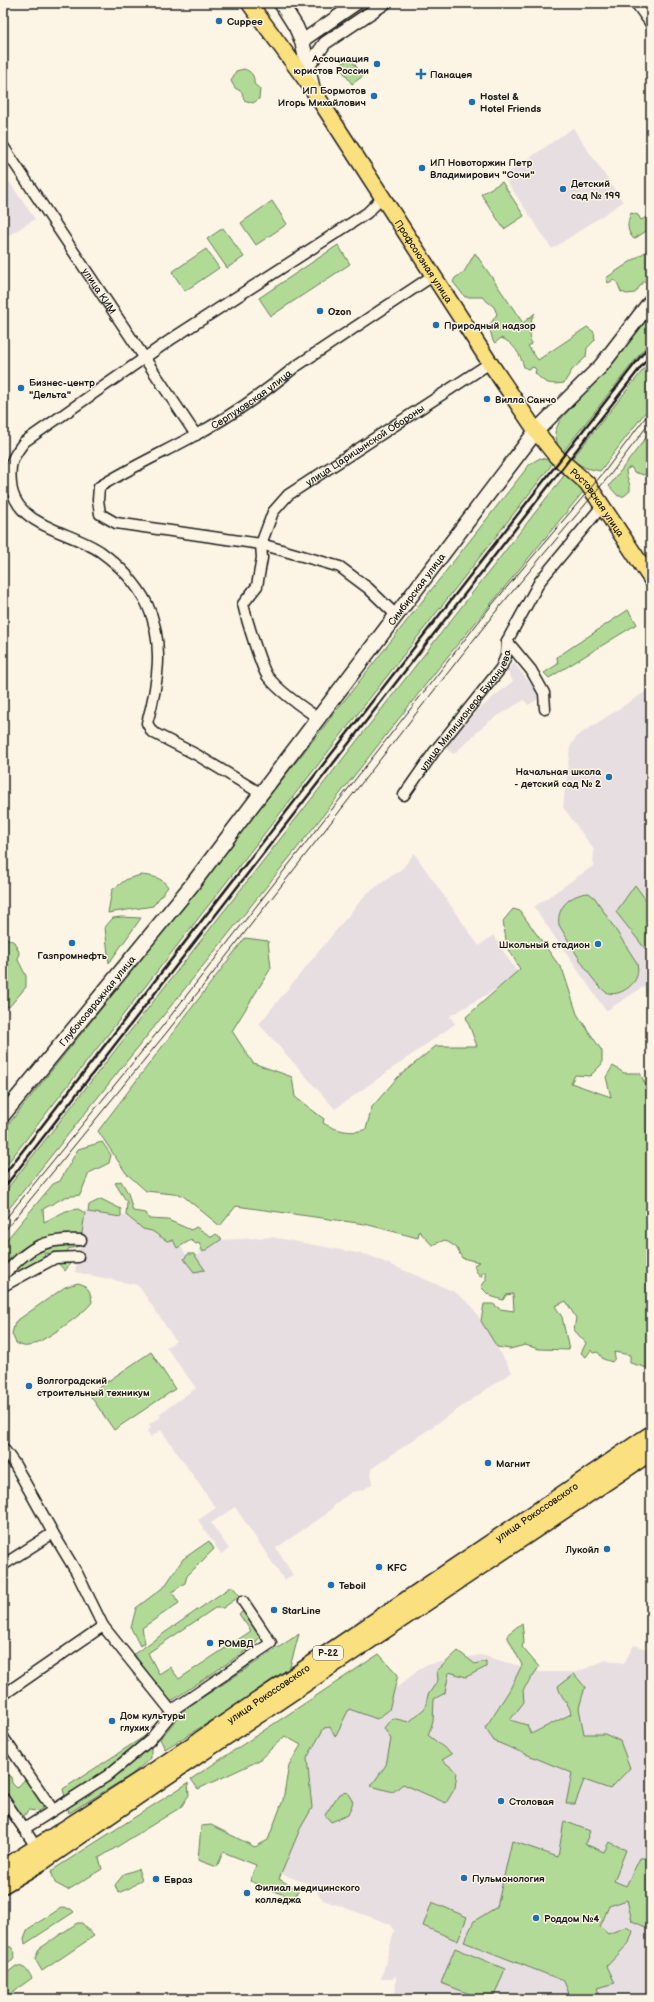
<svg xmlns="http://www.w3.org/2000/svg" width="654" height="2002" font-family="'Balsamiq Sans',sans-serif">
<rect width="100%" height="100%" fill="#fcf5e5"/>
<filter id="ink" filterUnits="userSpaceOnUse"><feTurbulence type="fractalNoise" baseFrequency=".025" numOctaves="2"/><feDisplacementMap in="SourceGraphic" scale="8" xChannelSelector="R" yChannelSelector="G"/><feConvolveMatrix kernelMatrix="1 2 1 2 8 2 1 2 1" color-interpolation-filters="sRGB"/></filter>
<g filter="url(#ink)">
<!-- built -->
<g fill="#e7dee1">
<path d="M573 128 623 202 552 249 503 176Z"/>
<path d="M3 173 35 219 3 239Z"/>
<path d="M514 663 538 693 537 700 528 705 524 700 488 722 454 754 446 749 453 737 479 709 513 681 507 671Z"/>
<path d="M651 688V982L606 1011 534 907 593 866 594 850 563 807 570 747 577 736Z"/>
<path d="M414 853 479 946 493 935 517 972 503 985 450 1016 455 1024 335 1109 259 1024 366 894 403 868Z"/>
<path d="M86 1210 126 1215 137 1224 174 1235 188 1258 201 1254 198 1250 201 1247 203 1252 220 1240 272 1237 368 1255 455 1292 472 1306 512 1372 371 1469 372 1484 363 1490 352 1492 339 1501 325 1515 276 1548 293 1575 284 1580 235 1507 211 1523 229 1549 221 1554 198 1520 216 1508 161 1430 151 1437 147 1431 151 1428 149 1424 161 1417 159 1414 196 1388 166 1347 176 1341 140 1288 137 1285 75 1272Z"/>
<path d="M634 1645 651 1650V1999H395L396 1977 394 1976 393 1979H381L394 1931 390 1924 323 1900 311 1885 266 1868 300 1758 309 1715 349 1708 386 1696 425 1665 481 1655 541 1672H577L606 1660 624 1663Z"/>
</g>
<!-- green -->
<g fill="#b2da97" stroke="#677b5a">
<path d="M350 58 363 76 352 84 339 66Z"/>
<path d="M244 69C251 71 255 76 254 84L260 89 259 99 253 103 244 100 242 92 235 88 231 81 236 71Z"/>
<path d="M502 182 524 216 504 229 481 194Z"/>
<path d="M272 201 287 224 256 245 241 223Z"/>
<path d="M631 213 638 215 641 220 651 215V228L634 239C626 231 627 223 631 213Z"/>
<path d="M223 228 244 257 227 268 207 239Z"/>
<path d="M338 245 350 264 271 316 259 298Z"/>
<path d="M651 248V279L643 282 635 293 627 294 621 292 617 282 614 280 608 283 606 278Z"/>
<path d="M206 249 219 268 185 291 172 272Z"/>
<path d="M475 253 523 323 535 313 531 320 533 329 530 333 531 344 528 346 538 360 587 327 594 332 595 340 587 348 586 357 572 370 564 383C550 385 545 384 535 373L536 370 534 367 528 369 524 367C520 354 514 343 501 338L495 343 493 341 489 326 497 314 494 307 482 297H465L453 282 455 278 464 272Z"/>
<path d="M651 314V340L562 453 558 448 555 432 560 420 602 374Z"/>
<path d="M651 360V405L600 471 586 468 571 460Z"/>
<path d="M651 431V440H649L646 445 651 455V471L644 475 634 472 631 467 626 470C626 478 631 483 630 491L624 496H618L609 486Z"/>
<path d="M540 458 553 461 550 467 3 1169V1131L146 953 530 464Z"/>
<path d="M566 473 579 483 583 492 448 656 310 832 3 1216V1194Z"/>
<path d="M628 610 637 624 549 678 544 673 558 664 557 657Z"/>
<path d="M141 875C151 876 162 877 168 887L153 906 108 913 112 890 127 879Z"/>
<path d="M635 885 651 907 650 955 616 912Z"/>
<path d="M589 893 595 898 637 963C639 974 637 980 629 987 623 992 615 995 608 993 594 988 568 939 559 925 556 907 571 894 589 893Z"/>
<path d="M513 909 520 911 563 971 577 1014 602 1051V1064L590 1076 575 1075 571 1083 611 1097 606 1077 613 1066 624 1073H640L648 1090 651 1092V1369L630 1363V1355L614 1352 615 1358 612 1362 603 1359 598 1352 593 1353 591 1350 586 1357 581 1353 586 1343 574 1330 576 1318 566 1301 555 1306 562 1317 569 1350 539 1349 525 1345 510 1349 497 1347 481 1321 484 1304H493L500 1309 514 1311 513 1294 506 1295 503 1300 490 1296 481 1287 486 1280V1272L482 1273 481 1277 476 1271 474 1265 479 1262 462 1258 456 1247 445 1240 432 1245 419 1231 418 1238 365 1224 236 1206 220 1226 182 1195 146 1191 126 1173 98 1131 245 938 268 941 271 968 232 1031 253 1063 292 1077 295 1097 324 1119 323 1123C335 1130 352 1135 366 1129L372 1107 398 1077 436 1046H477L466 1017 520 969 507 946 503 921Z"/>
<path d="M121 917 141 918 109 963 105 927 113 918Z"/>
<path d="M3 936 14 942 19 952 18 960 26 976V987L9 1007 3 1005Z"/>
<path d="M102 1142 111 1155 109 1163 89 1173 80 1195 65 1197 43 1209 44 1222 66 1211 78 1209 85 1213 80 1246 68 1249 66 1260 71 1262 65 1271 58 1263 61 1255 45 1253 44 1258 3 1283 4 1277 28 1260 21 1250 15 1253 3 1267V1244L53 1184 60 1181 78 1149Z"/>
<path d="M121 1181 128 1193 133 1211 146 1213 149 1219 168 1220 191 1230 196 1227 212 1237 216 1234 222 1239 203 1252 199 1243 196 1244 191 1240 177 1248 173 1240 167 1241 152 1231 143 1229 126 1215 127 1202 115 1183Z"/>
<path d="M101 1199 121 1209V1217L88 1212 89 1205Z"/>
<path d="M188 1254H194L205 1270 194 1272 184 1259Z"/>
<path d="M78 1283C88 1285 91 1293 92 1302 87 1312 39 1345 28 1346 24 1347 20 1345 16 1343L12 1334 15 1322 65 1287Z"/>
<path d="M151 1352 175 1389 114 1430 89 1394Z"/>
<path d="M209 1541 214 1549 187 1576 185 1583 172 1592 179 1603 142 1628 145 1643 140 1646 131 1628 136 1608 165 1586 183 1559Z"/>
<path d="M232 1586 240 1596 223 1608H215L148 1653 159 1674 170 1667 179 1679 251 1631 239 1614 247 1609 262 1634 253 1646 170 1702 134 1654Z"/>
<path d="M522 1623 524 1641 522 1647 539 1667 523 1690 524 1702 510 1720 527 1725 531 1734 571 1714C570 1704 560 1697 558 1686L574 1674 585 1687 579 1708 584 1734H605L620 1741 630 1768 610 1789 584 1780 575 1804H566L572 1773 494 1741 485 1728 509 1691 522 1665 508 1638V1634Z"/>
<path d="M299 1634 288 1674 165 1749 160 1739 185 1709Z"/>
<path d="M458 1651 475 1664 486 1661V1667L466 1677 449 1672 445 1693 434 1699 433 1722 428 1735 452 1754 442 1760 457 1772 455 1788 446 1803 403 1784 393 1792 371 1786 386 1765 391 1739 384 1728 392 1718 409 1722 425 1708 428 1695 438 1680 437 1671Z"/>
<path d="M379 1654 398 1675 389 1710 377 1719 349 1709 335 1737 330 1727 324 1728 307 1758 312 1808 300 1829 279 1879 298 1890 294 1899 250 1881 256 1865 223 1852 217 1867 198 1860 201 1826 211 1825 255 1847 268 1840 283 1800 289 1765 301 1745 285 1736 258 1761 198 1789 191 1779Z"/>
<path d="M151 1732V1758L131 1775 69 1813 63 1789Z"/>
<path d="M3 1773 11 1777 12 1783 17 1788 28 1776 45 1801 42 1809 38 1811 28 1810 25 1815 15 1819 5 1811 3 1812Z"/>
<path d="M188 1783 189 1795 181 1807 99 1858 102 1869 68 1890 55 1883 51 1871Z"/>
<path d="M347 1792 353 1802 348 1815 331 1822 325 1815 339 1794Z"/>
<path d="M564 1821 590 1831 585 1844 604 1852 609 1842 626 1850 614 1881 626 1886 640 1858H651L648 1868 651 1870 650 1929 632 1921 627 1900 609 1906 600 1927 608 1934 626 1927 633 1931 629 1943 607 1966 615 1983 597 1988 601 1999H571L564 1981 464 1942 474 1921 497 1907 512 1841 558 1857Z"/>
<path d="M138 1869 142 1879 130 1888 118 1893 115 1885 124 1874Z"/>
<path d="M432 1902 467 1917 458 1941 423 1926Z"/>
<path d="M61 1908 71 1909 74 1912 25 1944 24 1939 28 1929Z"/>
<path d="M77 1923H82L94 1936 42 1971 35 1959 39 1949Z"/>
<path d="M3 1946 11 1947 15 1953 13 1960 3 1967Z"/>
<path d="M455 1948 505 1969 493 1999H483L441 1983Z"/>
<path d="M16 1966C25 1966 28 1971 32 1978L7 1996 3 1991V1976Z"/>
</g>
<g fill="none" stroke-linecap="round" stroke-linejoin="round">
<!-- minor casing -->
<g stroke="#1c1c1c" stroke-width="13">
<g id="minor">
<path d="M636 3 651 24"/>
<path id="s1" d="M3 146 196 435"/>
<path id="s2" d="M396 615 368 588 340 567 261 544 116 523 100 514 98 500 99 487C128 469 158 455 188 439 225 420 264 393 295 367L434 275"/>
<path d="M507 641 531 670 544 693 545 709"/>
<path id="s3" d="M318 718C301 706 281 693 268 677 261 668 246 617 243 604L257 586 262 558 261 544 273 512 288 495 490 363"/>
<path d="M260 793 197 755 152 732 147 723C158 685 165 642 147 604 137 584 119 565 101 552 71 531 15 527 11 484 9 463 12 458 24 442L173 338 367 213 383 197"/>
<path id="s4" d="M404 795 434 752 501 668 506 656 507 641 540 581 602 506"/>
<path d="M3 1275C30 1248 41 1238 81 1240"/>
<path d="M3 1286 55 1258 78 1257"/>
<path d="M3 1448 14 1463 53 1533 3 1565"/>
<path d="M103 1626 172 1712"/>
<path d="M3 1695 103 1626 77 1573 53 1533"/>
<path d="M3 1737 53 1810"/>
<path d="M3 1798 39 1851"/>
<path d="M24 1829 107 1776 149 1741 177 1707 271 1643 243 1601"/>
</g>
</g>
<!-- tertiary casing -->
<g stroke="#1c1c1c" stroke-width="15">
<g id="tertiary">
<path d="M302 41 357 3"/>
<path d="M308 67 325 43 385 3"/>
</g>
</g>
<!-- secondary casing -->
<g stroke="#1c1c1c" stroke-width="17">
<g id="secondary">
<path d="M281 3 296 27 302 41 313 90"/>
<path id="s5" d="M3 1115 191 886 536 431 601 366 651 301"/>
</g>
</g>
<!-- primary casing -->
<g stroke="#1c1c1c" stroke-width="18">
<g id="primary">
<path id="s6" d="M249 3 313 90 490 363 536 431 556 456 587 483 651 579"/>
</g>
</g>
<!-- trunk casing -->
<g stroke="#1c1c1c" stroke-width="19">
<g id="trunk">
<path id="s7" d="M3 1869 154 1771 651 1434"/>
<path d="M3 1885 45 1860 164 1778 651 1452"/>
</g>
</g>
<!-- minor -->
<use href="#minor" stroke="#fcf5e5" stroke-width="10"/>
<!-- tertiary -->
<use href="#tertiary" stroke="#fcf5e5" stroke-width="12"/>
<!-- secondary -->
<use href="#secondary" stroke="#fcf5e5" stroke-width="14"/>
<!-- primary -->
<use href="#primary" stroke="#fbe080" stroke-width="15"/>
<!-- trunk -->
<use href="#trunk" stroke="#fbe080" stroke-width="16"/>
<!-- tram -->
<g stroke="#1c1c1c" stroke-width="1">
<path d="M3 1222 161 1028 491 606 605 471 651 410"/>
<path d="M3 1233 167 1032 497 610 610 475 651 421"/>
</g>
<!-- rail -->
<g stroke="#1c1c1c" stroke-width="2.5">
<path d="M3 1176 651 343"/>
<path d="M3 1189 651 354"/>
</g>
</g>
</g>
<!-- markers -->
<g fill="#1f6fb2" stroke="#fcf5e5" stroke-width="1.5">
<circle cx="219" cy="21" r="4"/>
<circle cx="377" cy="64" r="4"/>
<path d="M419 68h4v4h4v4h-4v4h-4v-4h-4v-4h4z"/>
<circle cx="374" cy="96" r="4"/>
<circle cx="472" cy="102" r="4"/>
<circle cx="422" cy="168" r="4"/>
<circle cx="563" cy="189" r="4"/>
<circle cx="320" cy="311" r="4"/>
<circle cx="436" cy="325" r="4"/>
<circle cx="21" cy="388" r="4"/>
<circle cx="487" cy="399" r="4"/>
<circle cx="609" cy="777" r="4"/>
<circle cx="72" cy="943" r="4"/>
<circle cx="598" cy="944" r="4"/>
<circle cx="29" cy="1386" r="4"/>
<circle cx="488" cy="1463" r="4"/>
<circle cx="607" cy="1549" r="4"/>
<circle cx="379" cy="1567" r="4"/>
<circle cx="331" cy="1585" r="4"/>
<circle cx="274" cy="1610" r="4"/>
<circle cx="210" cy="1643" r="4"/>
<circle cx="112" cy="1721" r="4"/>
<circle cx="501" cy="1801" r="4"/>
<circle cx="464" cy="1878" r="4"/>
<circle cx="156" cy="1879" r="4"/>
<circle cx="247" cy="1893" r="4"/>
<circle cx="536" cy="1918" r="4"/>
</g>
<g text-anchor="middle" stroke-width="3" stroke-linejoin="round" paint-order="stroke">
<!-- shield labels -->
<rect fill="#fcf5e5" stroke="#5f5d58" stroke-width="1" x="313" y="1646" width="30" height="14" rx="3"/>
<g font-size="9" font-weight="bold" fill="#1c1c1c">
<text x="328" y="1656">Р-22</text>
</g>
<!-- poi labels -->
<g font-size="10" font-weight="bold" fill="#1c1c1c" stroke="#fcf5e5" text-anchor="start">
<text x="227" y="25">Cuppee</text>
<text x="369" y="62" text-anchor="end">Ассоциация<tspan x="369" dy="12">юристов России</tspan></text>
<text x="430" y="78">Панацея</text>
<text x="366" y="94" text-anchor="end">ИП Бормотов<tspan x="366" dy="12">Игорь Михайлович</tspan></text>
<text x="480" y="100">Hostel &amp;<tspan x="480" dy="12">Hotel Friends</tspan></text>
<text x="430" y="166">ИП Новоторжин Петр<tspan x="430" dy="12">Владимирович "Сочи"</tspan></text>
<text x="571" y="187">Детский<tspan x="571" dy="12">сад № 199</tspan></text>
<text x="328" y="315">Ozon</text>
<text x="444" y="329">Природный надзор</text>
<text x="29" y="386">Бизнес-центр<tspan x="29" dy="12">"Дельта"</tspan></text>
<text x="495" y="403">Вилла Санчо</text>
<text x="601" y="775" text-anchor="end">Начальная школа<tspan x="601" dy="12">- детский сад № 2</tspan></text>
<text x="590" y="948" text-anchor="end">Школьный стадион</text>
<text x="72" y="959" text-anchor="middle">Газпромнефть</text>
<text x="37" y="1384">Волгоградский<tspan x="37" dy="12">строительный техникум</tspan></text>
<text x="496" y="1467">Магнит</text>
<text x="599" y="1553" text-anchor="end">Лукойл</text>
<text x="387" y="1571">KFC</text>
<text x="339" y="1589">Teboil</text>
<text x="282" y="1614">StarLine</text>
<text x="218" y="1647">РОМВД</text>
<text x="120" y="1719">Дом культуры<tspan x="120" dy="12">глухих</tspan></text>
<text x="509" y="1805">Столовая</text>
<text x="472" y="1882">Пульмонология</text>
<text x="164" y="1883">Евраз</text>
<text x="255" y="1891">Филиал медицинского<tspan x="255" dy="12">колледжа</tspan></text>
<text x="544" y="1922">Роддом №4</text>
</g>
<!-- street labels -->
<g font-size="10" fill="#1c1c1c" stroke="#fcf5e5">
<text dy="4" stroke="none"><textPath href="#s6" startOffset="312">Профсоюзная улица</textPath></text>
<text dy="4" stroke="none"><textPath href="#s1" startOffset="174">улица КИМ</textPath></text>
<text dy="4" stroke="none"><textPath href="#s2" startOffset="524">Серпуховская улица</textPath></text>
<text dy="4" stroke="none"><textPath href="#s3" startOffset="356">улица Царицынской Обороны</textPath></text>
<text dy="4" stroke="none"><textPath href="#s6" startOffset="610">Ростовская улица</textPath></text>
<text dy="4" stroke="none"><textPath href="#s5" startOffset="669">Симбирская улица</textPath></text>
<text dy="4" stroke="none"><textPath href="#s4" startOffset="105">улица Милиционера Буханцева</textPath></text>
<text dy="4" stroke="none"><textPath href="#s5" startOffset="148">Глубокоовражная улица</textPath></text>
<text dy="4" stroke="none"><textPath href="#s7" startOffset="642">улица Рокоссовского</textPath></text>
<text dy="4" stroke="none"><textPath href="#s7" startOffset="318">улица Рокоссовского</textPath></text>
</g>
</g>
<!-- margin -->
<rect width="654" height="2002" fill="none" stroke="#fcf5e5" stroke-width="16"/>
<rect x="8" y="8" width="638" height="1986" fill="none" stroke="#1c1c1c" stroke-width="1.5" filter="url(#ink)"/>
</svg>
